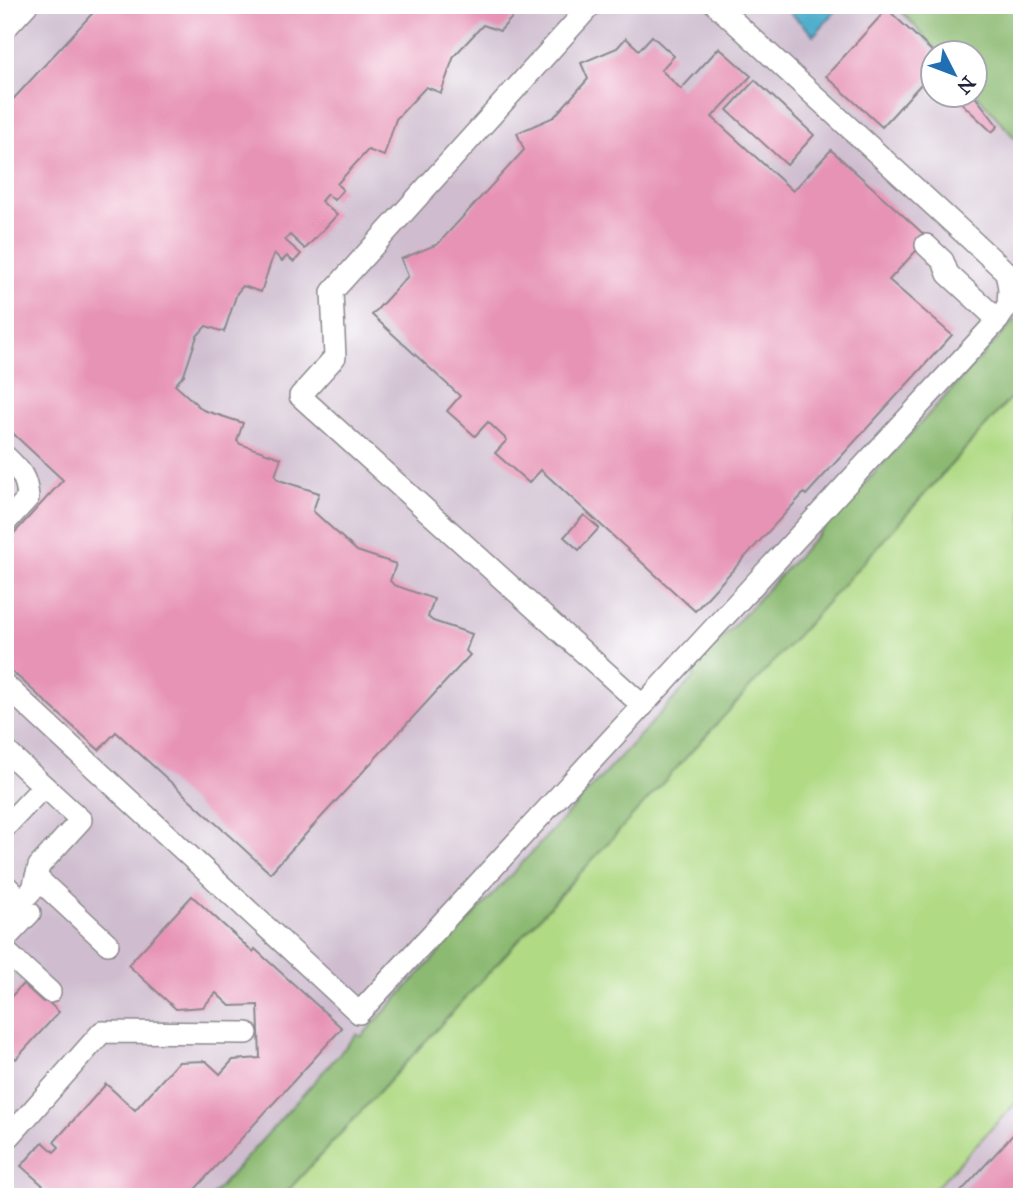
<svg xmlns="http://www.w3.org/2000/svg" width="1027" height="1202" font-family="'IM FELL Great Primer',serif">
<rect width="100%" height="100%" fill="#fff"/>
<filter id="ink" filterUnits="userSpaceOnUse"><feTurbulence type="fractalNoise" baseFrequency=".0143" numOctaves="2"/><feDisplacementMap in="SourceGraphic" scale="14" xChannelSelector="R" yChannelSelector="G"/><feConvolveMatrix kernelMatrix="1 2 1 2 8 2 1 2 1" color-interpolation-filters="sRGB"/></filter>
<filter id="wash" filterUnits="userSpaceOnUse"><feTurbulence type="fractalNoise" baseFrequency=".00686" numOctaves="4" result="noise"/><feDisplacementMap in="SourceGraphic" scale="28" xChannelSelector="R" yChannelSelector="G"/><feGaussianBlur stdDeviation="1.57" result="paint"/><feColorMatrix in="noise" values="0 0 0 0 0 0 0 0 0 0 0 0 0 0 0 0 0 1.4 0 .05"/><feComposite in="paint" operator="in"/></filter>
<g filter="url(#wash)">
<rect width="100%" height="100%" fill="#f5f0e0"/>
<!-- industrial -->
<g fill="#cfbdcf">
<path d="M5 5H896L938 52H932V94H974L975 93 1022 146V313L692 672 696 676 361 1038 356 1035 226 1180 244 1197H5Z"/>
<path d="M1022 1087V1197H922Z"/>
</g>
<!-- green -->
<path fill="#b1da85" stroke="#6a7e60" stroke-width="2" d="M1022 385V1096L927 1197H282L915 505Z"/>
<!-- forest -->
<g fill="#8cba72" stroke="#576e56" stroke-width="2">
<path d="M896 5H1022V146L975 93 974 52H938Z"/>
<path d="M1022 313V385C779 659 530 928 282 1197H211L357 1034 361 1037 695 676 691 672Z"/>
</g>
<!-- water -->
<path fill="#4caccb" stroke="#376783" stroke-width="2" d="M782 5H841L814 35Z"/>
<g id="blocks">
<!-- building -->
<g fill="#e793b5">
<path d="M100 5H523L500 31 483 25 454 56 441 93 426 87 396 119 384 156 368 150 337 184 343 190 334 200 327 194 321 201 337 215 305 249 290 235 285 240 301 254 294 262 287 256 282 261 274 253 261 292 243 286 237 293 224 332 206 326 197 336 184 375 175 385 203 410 243 423 237 441 240 444 281 458 275 476 279 480 319 493 313 511 357 551 396 564 390 581 394 585 434 599 428 617 433 621 472 634 466 651 470 655 270 873 116 732 99 750 5 665V543L63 480 5 426V108Z"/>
<path d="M887 9 932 51V72L882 127 826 76Z"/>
<path d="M652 36 674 56 661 70 681 89 719 48 751 76 712 117 793 191 831 150 928 238 889 280 952 335 806 495 804 493 695 611 541 470 529 483 495 453 507 440 488 422 475 436 447 411 460 396 372 315 408 276 401 259 438 244 524 150 517 133 554 117 588 79 581 63 617 48 626 38 639 50Z"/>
<path d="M755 80 814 135 787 165 727 110Z"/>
<path d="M952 94H973L998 126 992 132Z"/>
<path d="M584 515 599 528 579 550 564 537Z"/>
<path d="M192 896 253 952 255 949 342 1028 188 1197H56L21 1166 43 1142 54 1152 59 1147 54 1142 106 1084 135 1110 178 1062 206 1061 220 1074 233 1060 260 1058 258 1005 230 1006 216 993 203 1007 176 1009 128 965Z"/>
<path d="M23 984 43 1002 45 999 59 1012 16 1059 5 1050V1003Z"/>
<path d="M1018 1129 1022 1132V1197H956Z"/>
</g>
</g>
</g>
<g filter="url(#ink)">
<use href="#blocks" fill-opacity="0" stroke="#8c898e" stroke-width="2"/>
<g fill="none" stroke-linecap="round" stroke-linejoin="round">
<!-- minor casing -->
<g stroke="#8c898e" stroke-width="24">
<g id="minor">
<path d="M591 5 332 292 335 357 300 396 643 706"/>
<path d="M5 29 27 5"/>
<path d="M926 245 943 261 948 274 998 320"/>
<path d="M5 456C20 470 27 477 28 498L5 523"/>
<path d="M5 685 359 1013 998 320 1008 305 1009 288 1006 272 992 259 716 5"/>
<path d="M5 750 81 820 39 866 33 889 5 919"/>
<path d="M5 827 44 786"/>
<path d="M36 877 108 944"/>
<path d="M5 885 22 901"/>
<path d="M5 939 30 913"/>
<path d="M5 951 50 992"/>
<path d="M5 1137 10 1136 102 1032 247 1033"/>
</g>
</g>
<!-- minor -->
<use href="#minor" stroke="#fff" stroke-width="21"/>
</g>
</g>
<!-- margin -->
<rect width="1027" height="1202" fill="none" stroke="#fff" stroke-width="28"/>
<!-- north arrow -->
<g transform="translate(954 74) rotate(132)"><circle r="33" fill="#ffffff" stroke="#a7a7b1" stroke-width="2"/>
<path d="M0-5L12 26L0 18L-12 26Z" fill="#1f6fb2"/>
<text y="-10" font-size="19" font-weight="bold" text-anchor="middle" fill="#22223b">N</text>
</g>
</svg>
